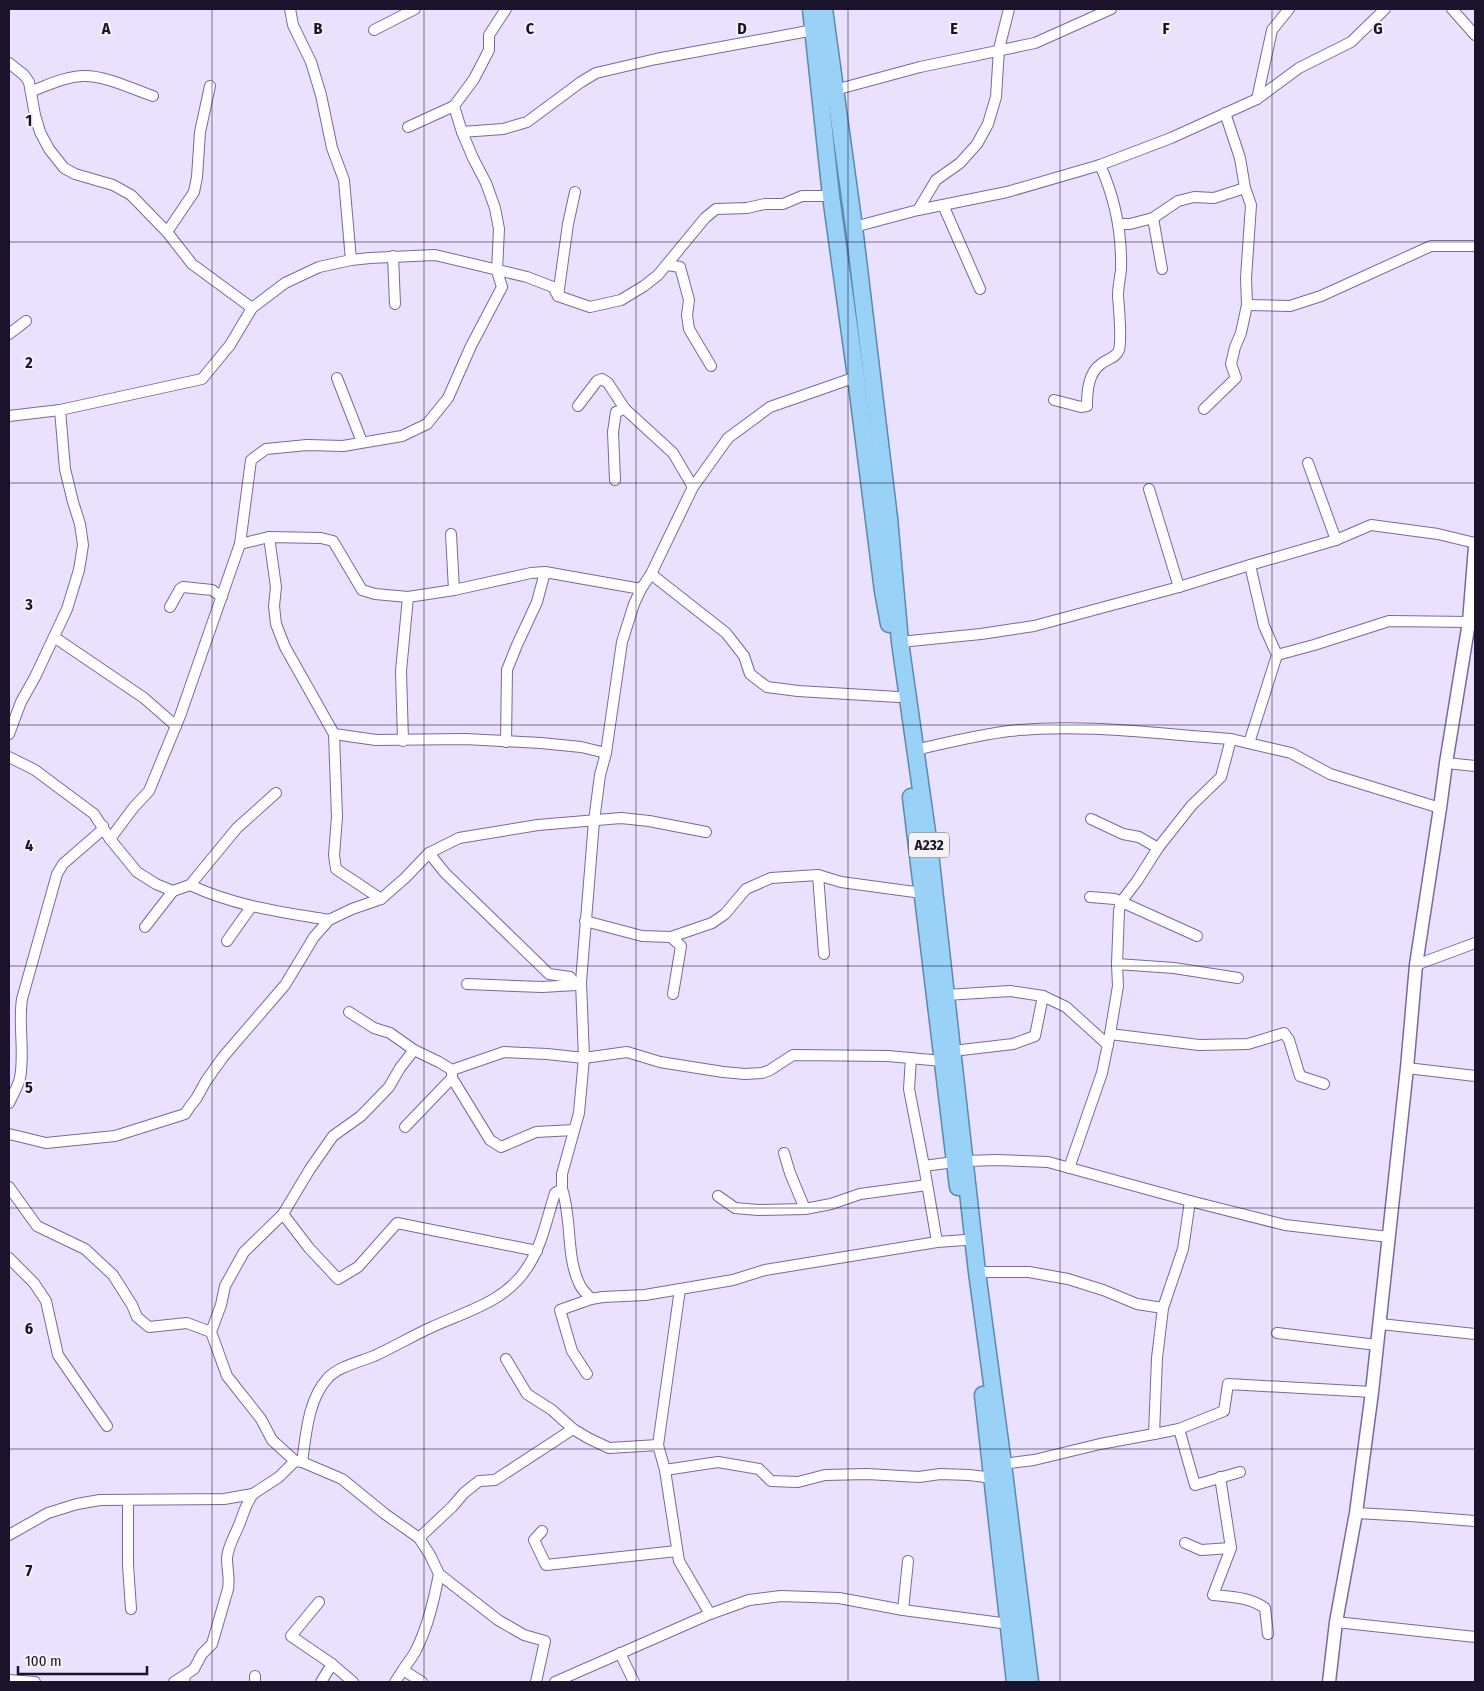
<svg xmlns="http://www.w3.org/2000/svg" width="1484" height="1691" font-family="'Fira Sans Condensed',sans-serif">
<rect width="100%" height="100%" fill="#e9e1fe"/>
<g fill="none" stroke-linecap="round" stroke-linejoin="round">
<!-- minor casing -->
<g stroke="#7c66a6" stroke-width="12">
<g id="minor">
<path d="M290 9 293 25 311 62 321 95 332 148 344 180 351 260"/>
<path d="M1452 9 1475 35"/>
<path d="M374 30 415 9"/>
<path d="M9 63 24 75 29 82 35 115 40 132 49 149 64 168 75 174 113 185 131 195 167 232 192 264 252 308"/>
<path d="M835 90 920 67 1035 43 1111 9"/>
<path d="M32 91C48 85 66 76 85 76 106 76 132 89 153 96"/>
<path d="M1257 99 1272 30 1289 9"/>
<path d="M408 127 454 106"/>
<path d="M462 132 503 129 527 122 581 82 596 73 656 59 814 30"/>
<path d="M943 205 980 289"/>
<path d="M918 210 936 180 960 163 977 144 988 124 996 97 999 49 1009 9"/>
<path d="M1153 218 1162 269"/>
<path d="M1119 224H1130L1153 218 1178 201 1194 197 1214 198 1245 188 1240 158 1225 113"/>
<path d="M854 227 918 210 1007 192 1100 165 1171 138 1257 99 1299 68 1351 42 1385 9"/>
<path d="M167 232 194 192 197 177 200 132 210 86"/>
<path d="M393 256 395 304"/>
<path d="M667 265 680 267 689 300 687 315 689 329 711 366"/>
<path d="M558 296 568 224 575 192"/>
<path d="M1247 305 1290 306 1321 296 1431 246H1475"/>
<path d="M9 334 26 321"/>
<path d="M337 378 362 442"/>
<path d="M1054 400 1081 407 1087 406C1087 392 1088 373 1101 364 1107 359 1116 358 1119 350 1122 339 1119 309 1118 296 1118 287 1120 278 1121 270 1122 234 1115 198 1100 165"/>
<path d="M578 406 597 381 602 379 608 383 625 409"/>
<path d="M1204 409 1236 378 1231 364 1235 347 1241 333 1247 305 1246 278 1251 205 1245 188"/>
<path d="M9 416 60 410 202 379 230 345 252 308 285 283 319 267 351 260 370 258 435 255 527 277 553 287 558 296 590 307 621 300 644 286 658 275 705 218 716 209 747 208 765 204H783L802 196H831"/>
<path d="M1308 463 1336 540"/>
<path d="M615 480 613 432 616 412 625 409 673 453 693 487"/>
<path d="M1149 489 1179 587"/>
<path d="M451 534 454 590"/>
<path d="M269 537 276 587 274 606 276 624 285 647 334 734 337 817 334 855 336 869 381 899"/>
<path d="M240 544 269 537 321 538 333 541 362 590 375 594 408 597 454 590 531 573 545 572 641 589"/>
<path d="M651 574 726 633 744 656 750 674 767 687 798 691 898 697"/>
<path d="M170 607 180 589 183 587 212 590 222 597"/>
<path d="M54 637 144 698 176 726"/>
<path d="M900 642 981 634 1034 626 1179 587 1250 565 1336 540 1371 525 1438 534 1475 543"/>
<path d="M1277 655 1314 645 1389 621 1469 622"/>
<path d="M9 734 21 702 35 677 67 609 79 570 83 545 80 524 73 502 65 469 60 410"/>
<path d="M334 734 376 740 465 739 541 743 581 747 606 753"/>
<path d="M1231 739 1291 753 1330 774 1440 808"/>
<path d="M403 741 401 671 408 597"/>
<path d="M506 742 507 670 517 645 537 602 545 572"/>
<path d="M1249 743 1277 655 1264 626 1250 565"/>
<path d="M915 750C946 743 977 735 1009 731 1083 723 1157 734 1231 739L1221 777 1192 805 1158 848 1137 881 1121 902 1119 911 1117 964 1118 986 1110 1034 1102 1073 1069 1168"/>
<path d="M9 757 35 770 94 814 110 839 137 872 156 884 173 891 190 885C235 906 280 912 329 920"/>
<path d="M1446 763 1475 766"/>
<path d="M1091 819 1123 834 1139 837 1158 848"/>
<path d="M110 839 134 807 149 791 180 716 240 544 251 460 266 449 307 445 343 446 402 436 427 424 448 398 471 346 502 287 497 271 499 229 495 208 486 183 473 158 462 132 454 106 474 79 489 50V35L506 9"/>
<path d="M429 853 445 873 549 974 570 977 576 985 581 982"/>
<path d="M818 875 824 954"/>
<path d="M190 885 237 828 276 793"/>
<path d="M1090 897 1115 899 1197 936"/>
<path d="M585 921 642 936 671 937 712 923 725 914 746 889 771 878 818 875 841 882 922 893"/>
<path d="M145 927 173 891"/>
<path d="M671 937 681 946 673 994"/>
<path d="M227 941 251 907"/>
<path d="M1117 964 1174 968 1238 978"/>
<path d="M1416 965 1475 943"/>
<path d="M467 984 542 987 576 985"/>
<path d="M946 995 1010 991 1043 996 1035 1036 1013 1044 953 1051"/>
<path d="M1043 996 1066 1007 1108 1045"/>
<path d="M349 1012 374 1028 390 1033 414 1050"/>
<path d="M1110 1034 1199 1045 1248 1044 1284 1033 1289 1040 1300 1076 1324 1084"/>
<path d="M911 1058 909 1089 924 1166 937 1242"/>
<path d="M1407 1068 1475 1076"/>
<path d="M452 1078 490 1140 501 1147 536 1132 574 1130"/>
<path d="M9 1103C13 1095 18 1086 20 1078 25 1052 18 1025 22 999L57 874 63 864 101 831 103 826"/>
<path d="M405 1127 452 1078V1073"/>
<path d="M9 1134 46 1143 115 1136 185 1114 191 1105 196 1099 206 1081 223 1057 285 985 314 937 329 920 352 909 381 899 405 878 429 853 459 838 538 825 621 818 649 821 706 832"/>
<path d="M784 1153 790 1173 805 1209"/>
<path d="M966 1161 996 1160 1048 1162 1190 1201 1285 1225 1389 1237"/>
<path d="M924 1166 954 1162"/>
<path d="M9 1187 37 1226 85 1249 113 1275 132 1305 137 1317 149 1327 187 1323 211 1332"/>
<path d="M562 1189C572 1218 566 1256 579 1283 581 1289 587 1294 591 1299L603 1297 645 1295 733 1280 765 1270 937 1242 965 1240"/>
<path d="M718 1196 735 1208 758 1210 805 1209 831 1204 860 1194 927 1185"/>
<path d="M283 1214 309 1248 338 1279 358 1267 397 1223 537 1251"/>
<path d="M9 1258 34 1283 46 1301 58 1355 107 1426"/>
<path d="M977 1272H1029L1068 1279 1103 1290 1137 1304 1163 1308 1183 1249 1190 1201"/>
<path d="M680 1289 658 1445 665 1470 679 1561 710 1614"/>
<path d="M1380 1324 1475 1334"/>
<path d="M1277 1333 1377 1345"/>
<path d="M506 1359 527 1394 552 1410 573 1429 588 1438 609 1448 658 1445"/>
<path d="M587 1374 572 1351 560 1310 591 1299"/>
<path d="M1179 1429 1195 1485 1240 1472"/>
<path d="M1154 1434 1179 1429 1224 1411 1228 1384 1372 1392"/>
<path d="M295 1461 272 1440 261 1419 227 1376 211 1332 221 1305 225 1286 244 1252 283 1214 310 1169 333 1136 361 1116 389 1087 400 1068 414 1050 439 1062 452 1070 504 1052 547 1054 584 1058 627 1052 660 1062 723 1072 745 1074 762 1073 770 1070 793 1055 888 1056 942 1061"/>
<path d="M302 1462C306 1435 308 1400 327 1379 337 1367 359 1362 374 1356 394 1347 412 1336 432 1327 467 1311 505 1302 527 1268 542 1246 547 1218 555 1193L562 1189V1174L579 1113 584 1058 581 982 594 821 600 775 606 753 622 642 634 604 641 589 651 574 693 487 728 438 770 407 856 377"/>
<path d="M1003 1464 1034 1460 1100 1444 1154 1434 1157 1358 1163 1308"/>
<path d="M665 1470 718 1462 759 1469 771 1481 798 1482 825 1475 867 1474 919 1477 940 1474 969 1475 993 1478"/>
<path d="M1220 1477 1231 1548 1213 1595C1232 1597 1249 1597 1265 1608L1268 1634"/>
<path d="M128 1500V1565L131 1609"/>
<path d="M1356 1513 1410 1516 1475 1521"/>
<path d="M542 1531 534 1540 546 1565 677 1551"/>
<path d="M9 1535 48 1513 77 1504 100 1500 224 1499 253 1494 279 1477 295 1461 302 1462 342 1479 385 1514 419 1538 430 1555 439 1574 498 1620 524 1635 545 1641 536 1682"/>
<path d="M419 1538 452 1507 464 1493 479 1481 495 1480 573 1429"/>
<path d="M1185 1543 1201 1550 1231 1548"/>
<path d="M319 1602 291 1636 332 1664"/>
<path d="M903 1610 908 1561"/>
<path d="M1336 1622 1475 1637"/>
<path d="M620 1653 634 1682"/>
<path d="M9 1680 35 1682"/>
<path d="M174 1682 185 1675"/>
<path d="M184 1682 185 1675 194 1669 202 1654 212 1644 228 1589C230 1579 227 1569 227 1558 228 1546 234 1537 239 1525 244 1513 245 1505 253 1494"/>
<path d="M255 1682V1676"/>
<path d="M321 1682 332 1664 353 1682"/>
<path d="M395 1682 403 1670"/>
<path d="M422 1682 403 1670C407 1663 413 1657 416 1650 428 1627 434 1600 439 1574"/>
<path d="M555 1682 710 1614 749 1600 781 1596 839 1598 903 1610 1009 1624"/>
</g>
</g>
<!-- tertiary casing -->
<g stroke="#7c66a6" stroke-width="15">
<path id="tertiary" d="M1329 1682 1336 1622 1356 1513 1372 1392 1407 1068 1416 965 1440 808 1446 763 1469 622 1475 547"/>
</g>
<!-- trunk casing -->
<g stroke="#5d88af" stroke-width="19">
<g id="trunk">
<path d="M811 9 831 196 856 377 883 591 889 624"/>
<path d="M824 9 854 227 889 518 900 642 930 853 977 1272 1003 1464 1030 1682"/>
<path d="M911 797 958 1187"/>
<path d="M983 1395 1015 1682"/>
</g>
</g>
<!-- minor -->
<use href="#minor" stroke="#fff" stroke-width="10"/>
<!-- tertiary -->
<use href="#tertiary" stroke="#fff" stroke-width="12"/>
<!-- trunk -->
<use href="#trunk" stroke="#9ad2f7" stroke-width="16"/>
</g>
<!-- grid -->
<path fill="none" stroke="#1b122c" stroke-width="1" stroke-opacity="0.55" d="M212 9V1682M424 9V1682M636 9V1682M848 9V1682M1060 9V1682M1272 9V1682M9 242H1475M9 483H1475M9 725H1475M9 966H1475M9 1208H1475M9 1449H1475"/>
<g text-anchor="middle" stroke-width="4" stroke-linejoin="round" paint-order="stroke">
<!-- shield labels -->
<rect fill="#f3f3f3" stroke="#5c5668" stroke-width="1" x="909" y="832.5" width="40" height="25" rx="4"/>
<g font-size="15" font-weight="bold" fill="#1b122c">
<text x="929" y="850">A232</text>
</g>
</g>
<g font-size="16" text-anchor="middle" font-weight="bold" fill="#1b122c" stroke="#f3f3f3" stroke-width="4" stroke-linejoin="round" paint-order="stroke">
<text x="106" y="34">A</text>
<text x="318" y="34">B</text>
<text x="530" y="34">C</text>
<text x="742" y="34">D</text>
<text x="954" y="34">E</text>
<text x="1166" y="34">F</text>
<text x="1378" y="34">G</text>
<text x="29" y="126">1</text>
<text x="29" y="368">2</text>
<text x="29" y="610">3</text>
<text x="29" y="851">4</text>
<text x="29" y="1093">5</text>
<text x="29" y="1334">6</text>
<text x="29" y="1576">7</text>
</g>
<!-- border -->
<rect width="1484" height="1691" fill="none" stroke="#1b122c" stroke-width="20"/>
<!-- scale -->
<path d="M18 1666v8h129v-8" fill="none" stroke="#1b122c" stroke-width="2.5"/>
<text x="25" y="1666" font-size="15" fill="#1b122c" stroke="#f3f3f3" stroke-width="4" paint-order="stroke">100 m</text>
</svg>
